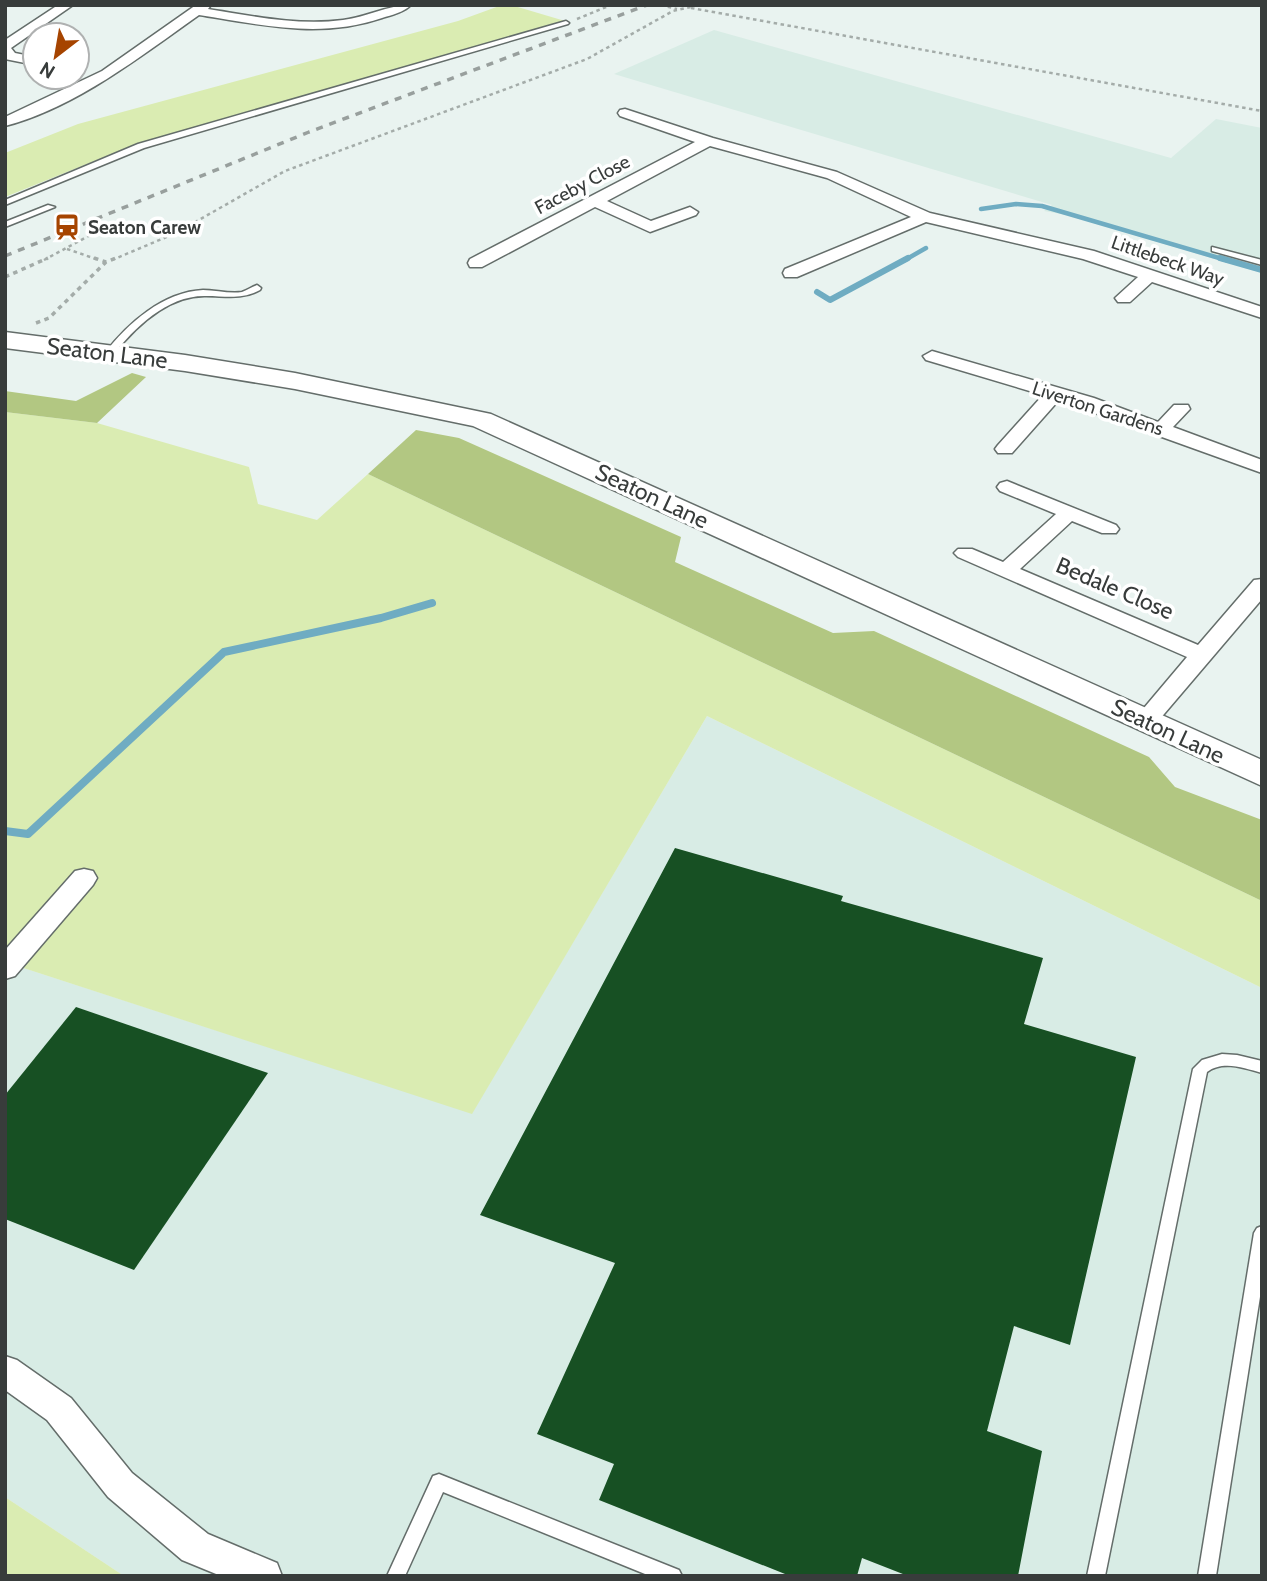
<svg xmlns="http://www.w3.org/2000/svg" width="1267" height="1581" font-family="Cabin,sans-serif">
<rect width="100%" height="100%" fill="#e9f3f0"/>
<!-- built -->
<g fill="#d8ece5">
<path d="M714 30 1171 158 1216 119 1262 128V273L1067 215 1044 211 1052 205 614 74Z"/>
<path d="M707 716 1262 988V1576H124L5 1497V962L472 1113Z"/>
</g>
<!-- green -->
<g fill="#daecb2">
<path d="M502 5H511L565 21 139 143 5 197V153L78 124 458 21Z"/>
<path d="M5 412 97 423 249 467 258 504 317 520 368 474 1262 901V988L707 716 472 1114 5 962Z"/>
<path d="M5 1497 124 1576H5Z"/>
</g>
<!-- forest -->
<g fill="#b2c782">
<path d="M132 373 146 377 97 423 5 412V391L76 401Z"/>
<path d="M416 430 459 438 681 537 675 562 833 633 874 631 1149 757 1175 787 1262 820V901L368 474Z"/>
</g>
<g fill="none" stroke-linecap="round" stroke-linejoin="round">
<!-- stream-far2 -->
<g stroke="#6facc2" stroke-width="4.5">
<path d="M981 209 1016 204 1042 206 1226 260"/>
<path d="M905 260 926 248"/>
</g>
<!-- stream-far1 -->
<g stroke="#6facc2" stroke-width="6">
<path d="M1220 258 1262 270"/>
<path d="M817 292 830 300 908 258"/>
</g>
<!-- stream -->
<path stroke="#6facc2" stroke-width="8" d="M5 831 28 834 224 652 381 618 432 603"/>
</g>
<!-- building -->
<g fill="#175023">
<path d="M675 848 843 896 841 901 1043 958 1024 1024 1136 1057 1070 1345 1014 1326 987 1431 1042 1451 1018 1576H908L862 1558 857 1576H790L599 1500 614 1464 537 1434 615 1263 480 1215Z"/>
<path d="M76 1007 268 1073 134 1270 5 1219V1095Z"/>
</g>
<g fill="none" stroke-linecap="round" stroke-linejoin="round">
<!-- service casing -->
<g stroke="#646d6a" stroke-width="3">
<g id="service">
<path d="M566 21 569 23 568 24 144 148 5 205V200L138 144Z"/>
<path d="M48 205 55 207 5 227V222Z"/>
<path d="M1212 247 1262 260V265L1212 251Z"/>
<path d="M257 285 261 288 260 290C242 300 226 296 206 296 168 295 135 327 112 356H106L104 354C128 323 163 292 203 290 216 290 229 294 242 292 247 290 252 287 257 285Z"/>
<path d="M1222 1054 1237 1055 1262 1061V1073C1244 1068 1223 1060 1207 1072L1105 1576H1087L1193 1069 1202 1060Z"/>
<path d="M1262 1226V1284L1216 1576H1198L1254 1233 1257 1228Z"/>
<path d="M439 1474 679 1570 682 1576H650L443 1492 405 1576H387L433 1476Z"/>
</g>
</g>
<!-- minor casing -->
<g stroke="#646d6a" stroke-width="3">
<g id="minor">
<path d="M58 5H73L11 48 15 53 35 57V65L5 59V40Z"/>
<path d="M196 5H211L208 9C253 16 298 26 343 20 367 17 387 5 411 5 404 12 392 15 382 18 321 39 261 25 199 15 141 56 75 108 5 126V117L102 71Z"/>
<path d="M625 109 713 138 837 172 930 213 1094 251 1262 307V318L1152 282 1130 302H1118L1115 298 1138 277 1083 259 926 222 797 277H785L783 273 785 269 911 217 827 178 710 146 607 201 651 221 690 207 698 212 696 215 650 232 595 207 482 267H470L468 263 470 259 695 142 620 116 618 113 620 110Z"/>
<path d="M932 351 1094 398 1158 422 1174 405H1188L1190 409 1173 427 1262 460V473L1059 400 1012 453H998L995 449 998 445 1043 395 926 360 923 356Z"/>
<path d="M1007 481 1116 525 1119 529 1116 533H1102L1072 521 1020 569 1198 645 1254 580 1262 579V599L1153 727 1145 729 1137 727 1133 721 1187 657 958 557 954 553 958 549H972L1003 562 1056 514 1000 491 997 487 1000 483Z"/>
<path d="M84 869 93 871 97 878 93 885 15 976 5 979V950L75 871Z"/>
<path d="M5 1356 17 1360 71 1398 132 1473 208 1534 277 1563 282 1576H221L182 1560 108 1497 47 1420 5 1390Z"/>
</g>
</g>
<!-- secondary casing -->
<g stroke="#646d6a" stroke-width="3">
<path id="secondary" d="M5 332 185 355 295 373 491 414 1262 760V786L473 426 295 389 185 371 5 348Z"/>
</g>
<!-- path-far1 -->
<g stroke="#a4aca9" stroke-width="2.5" stroke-dasharray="3.5 3.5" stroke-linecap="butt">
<path d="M661 5 677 9"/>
<path d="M691 8 1262 111"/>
<path d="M577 19 611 5"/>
<path d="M67 249 99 260"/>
<path d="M44 260 96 232 86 229"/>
<path d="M112 260 176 233 285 171 587 59 673 11 699 5"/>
</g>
<!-- path -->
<g stroke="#a4aca9" stroke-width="3.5" stroke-dasharray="4.5 4.5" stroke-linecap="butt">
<path d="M94 258 106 262"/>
<path d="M5 277 48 258"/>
<path d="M36 323 49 318 106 262 116 258"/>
</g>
<!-- service -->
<use href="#service" fill="#fff" fill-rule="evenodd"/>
<!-- minor -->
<use href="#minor" fill="#fff" fill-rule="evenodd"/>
<!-- secondary -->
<use href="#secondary" fill="#fff" fill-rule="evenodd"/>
<!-- rail -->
<path stroke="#989f9d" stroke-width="3.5" stroke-dasharray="7 7" stroke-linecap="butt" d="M5 256 309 132 647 5"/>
</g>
<!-- icons -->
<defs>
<g id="station-bare" transform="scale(2.1)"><path d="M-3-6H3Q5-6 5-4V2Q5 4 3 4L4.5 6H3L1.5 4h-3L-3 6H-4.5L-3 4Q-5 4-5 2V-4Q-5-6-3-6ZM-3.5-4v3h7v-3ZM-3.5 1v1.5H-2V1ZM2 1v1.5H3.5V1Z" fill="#a64400" stroke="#fff" stroke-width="2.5" paint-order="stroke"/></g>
</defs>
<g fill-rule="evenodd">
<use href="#station-bare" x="67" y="227"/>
</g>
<g text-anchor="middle" stroke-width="7" stroke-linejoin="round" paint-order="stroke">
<!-- far-street labels -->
<g font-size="19" fill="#383c3b" stroke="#fff">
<text transform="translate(582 184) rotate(-28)" y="7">Faceby Close</text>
<text transform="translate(1168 260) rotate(19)" y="7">Littlebeck Way</text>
<text transform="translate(1098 408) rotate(18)" y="7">Liverton Gardens</text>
</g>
<!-- far-poi labels -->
<g font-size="19" font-weight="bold" fill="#383c3b" stroke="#fff" text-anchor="start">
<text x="88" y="234">Seaton Carew</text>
</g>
<!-- street labels -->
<g font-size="23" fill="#383c3b" stroke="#fff">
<text transform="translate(107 353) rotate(7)" y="8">Seaton Lane</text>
<text transform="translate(652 496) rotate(25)" y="8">Seaton Lane</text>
<text transform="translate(1115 588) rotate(23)" y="8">Bedale Close</text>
<text transform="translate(1168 731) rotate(25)" y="8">Seaton Lane</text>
</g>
</g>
<!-- border -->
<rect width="1267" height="1581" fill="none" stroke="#383c3b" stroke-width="14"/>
<!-- north arrow -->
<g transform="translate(56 56) rotate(211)"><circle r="33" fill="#ffffff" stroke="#afb1b1" stroke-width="2"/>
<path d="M0-5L12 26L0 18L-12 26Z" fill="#a64400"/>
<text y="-10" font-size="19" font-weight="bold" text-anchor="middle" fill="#383c3b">N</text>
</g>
</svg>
